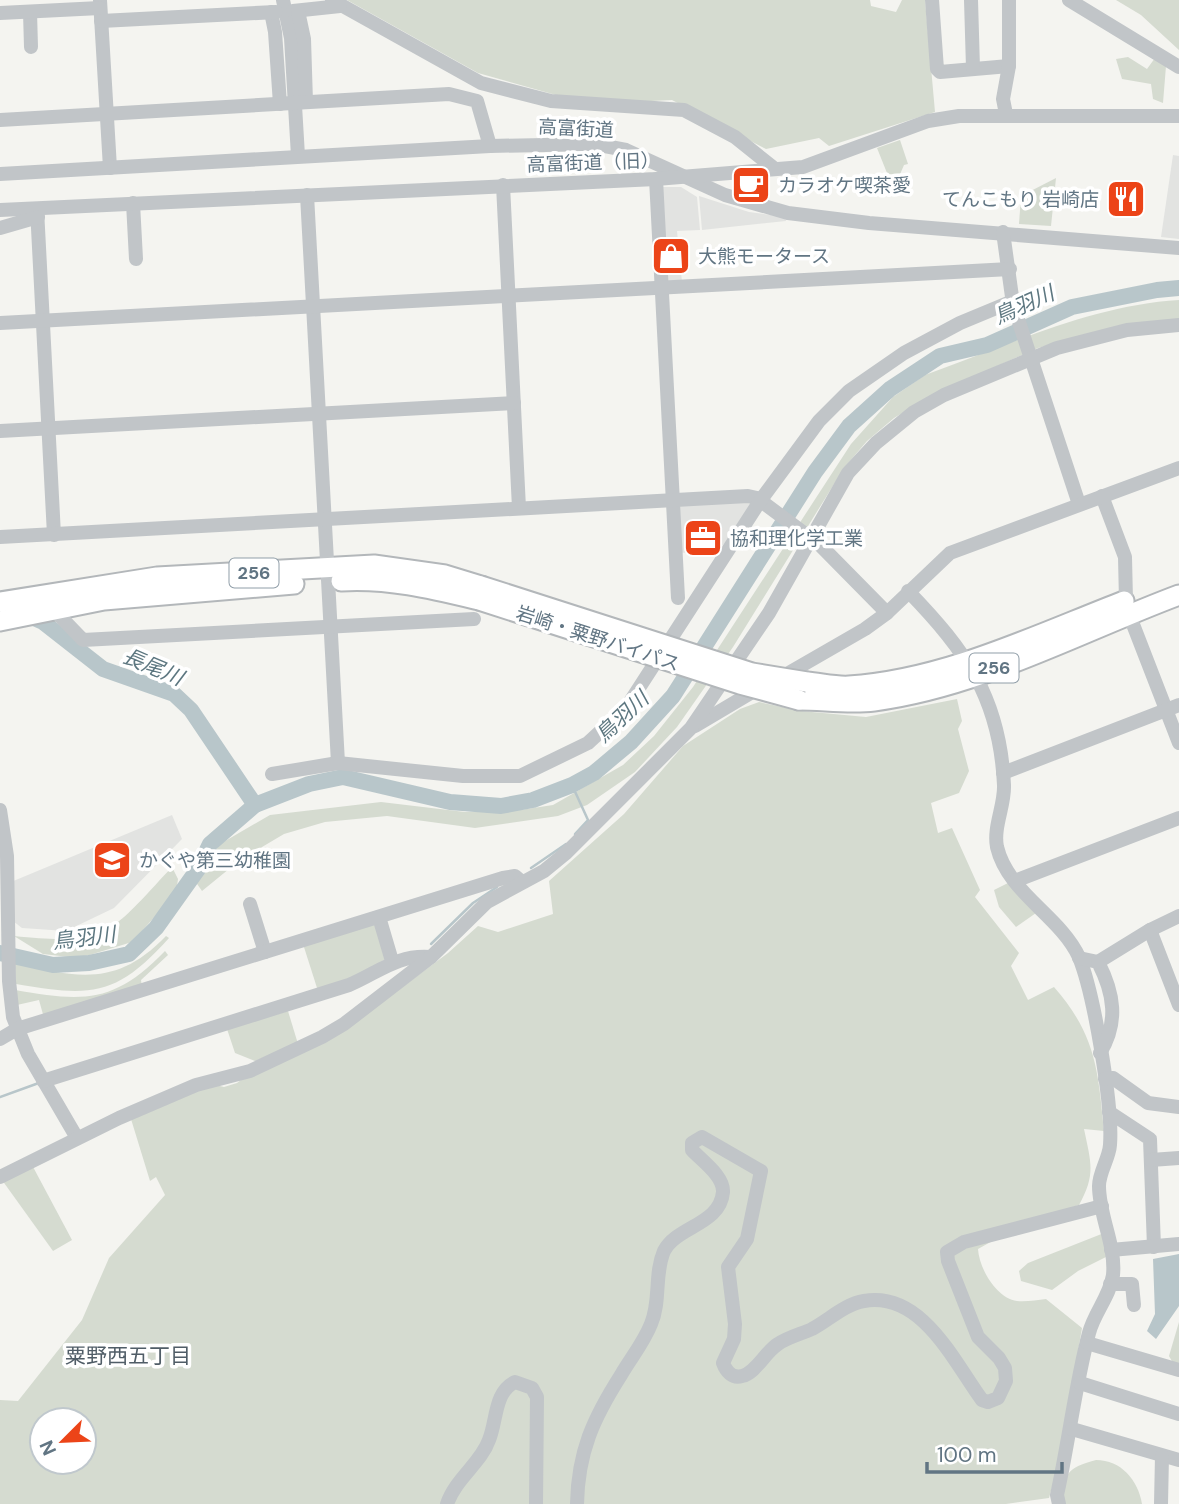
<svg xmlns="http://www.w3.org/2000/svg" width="1179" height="1504" font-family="'DM Sans','Noto Sans JP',sans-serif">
<rect width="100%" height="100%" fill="#f4f4f0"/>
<!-- built -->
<g fill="#e2e3e1">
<path d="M1173 155 1179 156V239L1161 237Z"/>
<path d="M659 187H681L697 197 700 230 677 231 682 282 665 283Z"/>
<path d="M699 196 749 212 785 217 786 221 702 230Z"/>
<path d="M676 502H754L742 526 717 551 678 553Z"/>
<path d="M172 815 182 839 114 908 66 931 22 928 13 921 11 882Z"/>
</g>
<!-- green -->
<g fill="#d5dbd0" fill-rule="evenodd">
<path d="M347 0H870L871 6 896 12 902 0H925L935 112 829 146 819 138 766 149 672 100 588 104 478 73Z"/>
<path d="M1116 0H1179V50L1141 15Z"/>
<path d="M1128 57 1147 69 1155 58 1166 66 1163 103 1153 99 1151 84 1122 79 1116 59Z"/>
<path d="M900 140 908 164 904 165 895 186 887 184V173L877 148Z"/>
<path d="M1056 178 1051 226 1019 224 1021 196Z"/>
<path d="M1179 300V322L1093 333 1038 348 934 394 894 418 867 441 844 468 733 647 677 727 635 772 587 805 558 816 475 828 387 816 325 822 284 834 240 860 202 891 195 881 220 844 270 815 381 802 465 812 520 810 553 805 623 765 654 736 693 687 851 444 893 397 925 375C1006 346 1092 305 1179 300Z"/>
<path d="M957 699 962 721 958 729 969 771 959 793 931 803 938 833 952 828 980 890 975 897 1019 953 1011 966 1028 1000 1054 987C1096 1035 1098 1070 1104 1131L1084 1129C1091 1163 1096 1174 1079 1205L1025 1223 978 1249C979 1268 996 1298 1017 1301 1026 1302 1037 1300 1046 1299L1082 1328 1059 1462 1049 1498 1006 1504H0V1400L18 1401 82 1320 109 1258 165 1195 156 1177 150 1181 131 1119 212 1084 224 1087 237 1083 259 1066 338 1035 448 953 478 926 498 932 553 914 549 881 624 814 683 746 740 709 759 702 801 711 866 717ZM42 1420H84V1462H42Z"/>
<path d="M172 867 178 879 176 893 132 942 83 957H69L43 954 14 936C109 946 110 933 172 867Z"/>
<path d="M1010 882 1036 913 1016 927 999 907 994 890Z"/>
<path d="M381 921 392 955 356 977 318 991 303 944Z"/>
<path d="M166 936 169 938C116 997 91 997 16 984L15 963C78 978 117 987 166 936Z"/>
<path d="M165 951 168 955 141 980 142 987 44 1018 39 1000 17 1005 15 990C83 1002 114 1004 165 951Z"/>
<path d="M288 1011 298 1044 255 1061 235 1053 227 1029Z"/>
<path d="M32 1165 72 1240 53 1251 2 1180Z"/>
<path d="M1104 1233 1108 1256 1078 1271 1052 1290 1021 1281 1019 1271 1028 1263Z"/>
<path d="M1179 1322V1374L1169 1356Z"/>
<path d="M1096 1460C1121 1460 1138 1480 1142 1504H1064C1063 1474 1066 1468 1096 1460Z"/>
</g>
<!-- water -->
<path fill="#b8c6ca" d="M1179 1254V1306L1156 1339 1147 1331 1155 1314 1153 1259Z"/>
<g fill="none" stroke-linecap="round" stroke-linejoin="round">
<!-- stream -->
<g stroke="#b8c6ca" stroke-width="2.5">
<path d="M572 785 588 820 575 834"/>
<path d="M531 868 566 844"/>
<path d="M431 944 473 903 497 887"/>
<path d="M0 1097 36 1084"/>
</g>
<!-- river -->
<g stroke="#b8c6ca" stroke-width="16">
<path d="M25 614 43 622 103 669 174 694 191 710 255 805"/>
<path d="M0 953 53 965 89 963 129 954 156 928 198 869 210 844 255 805 309 784 343 777 450 802 501 806 533 800 572 785 594 773 631 742 673 696 815 472 849 426 890 389 940 356 987 345 1072 307 1157 290 1179 288"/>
</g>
<!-- highway casing -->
<g stroke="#b3b7ba" stroke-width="23">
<g id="highway">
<path d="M341 581C389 578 433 589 479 600"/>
<path d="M0 602 157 577 374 565 445 575 481 586"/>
<path d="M0 621 104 600 294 584"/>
<path d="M807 682C820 683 836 687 849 686 944 680 1036 635 1124 601"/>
<path d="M799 700C823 700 850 704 874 701 980 687 1080 632 1179 595"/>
</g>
</g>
<!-- minor -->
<g stroke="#c1c5c8" stroke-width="14">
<path d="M100 0 110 168"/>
<path d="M283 0 291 38 298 156"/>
<path d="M332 0 481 83 551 101 684 110 735 137 775 169"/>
<path d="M932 0 937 69 940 72 1009 66"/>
<path d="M971 0 973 68"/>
<path d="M1069 0 1179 67"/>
<path d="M293 11 340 6"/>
<path d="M298 11 304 39 306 102"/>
<path d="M30 12 31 47"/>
<path d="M271 12 275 32 280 104"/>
<path d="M0 13 100 8"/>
<path d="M101 21 276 12"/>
<path d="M1006 114 1003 99 1009 66V0"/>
<path d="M0 120 449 94 477 101 490 146"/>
<path d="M0 174 490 146 594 144 626 150 725 195 788 213 869 223 1179 248"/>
<path d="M656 179 678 598"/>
<path d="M503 185 519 508"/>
<path d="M307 195 338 763"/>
<path d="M133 203 136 259"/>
<path d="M37 209 54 535"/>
<path d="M0 210 656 179 803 167 928 121 959 116H1179"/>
<path d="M0 228 38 217"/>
<path d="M1003 232 1013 304 1079 504"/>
<path d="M0 323 1010 269"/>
<path d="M0 431 514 403"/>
<path d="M1102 496 1125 557 1126 601"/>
<path d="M0 537 748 496 757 498 820 545 887 613"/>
<path d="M908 591C966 651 1000 698 1004 785 1005 805 993 827 997 847 1008 893 1060 916 1079 957 1094 994 1113 1106 1110 1145 1109 1159 1099 1172 1099 1186 1099 1216 1116 1245 1113 1275 1110 1296 1094 1313 1089 1333 1075 1386 1069 1441 1057 1495L1059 1504"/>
<path d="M54 610 83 640 474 619"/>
<path d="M1129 614 1179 743"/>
<path d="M780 678 865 629 887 613 950 553 1179 468"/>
<path d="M695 726 759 688"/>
<path d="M1003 773 1179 705"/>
<path d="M272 774 338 763 463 776H520L588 743 626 708 760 501 819 421 849 391 904 353 960 323 1013 301"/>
<path d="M0 810 7 856 9 981 13 1017 28 1054 77 1138"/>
<path d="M1015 881 1179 818"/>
<path d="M250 904 265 952"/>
<path d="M1179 916 1150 930 1179 1005"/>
<path d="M379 917 392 961"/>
<path d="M1079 958 1098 962C1114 993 1119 1022 1100 1053"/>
<path d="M1098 962 1150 930"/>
<path d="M0 1039 17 1029 503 878 515 876 522 882"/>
<path d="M1105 1079 1113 1078 1148 1103 1179 1107"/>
<path d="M43 1081 349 985C378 973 397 954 431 957"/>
<path d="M1109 1112 1150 1139 1154 1247"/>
<path d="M1151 1160 1179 1158"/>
<path d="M0 1177 119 1118 196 1085 250 1071 322 1037 344 1024 431 957 487 902 544 871 566 853 691 728 769 613 848 473 876 443 914 412 944 395 1057 348 1127 330 1179 325"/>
<path d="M1111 1250 1179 1244"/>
<path d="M1110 1284H1132L1134 1305"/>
<path d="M1087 1343 1179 1370"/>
<path d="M1080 1383 1179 1414"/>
<path d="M1072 1429 1179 1460"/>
<path d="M447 1504C456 1478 481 1463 489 1440 497 1421 494 1392 515 1382L532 1388 537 1397 536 1504"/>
<path d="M577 1504C578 1452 593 1419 621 1375 631 1358 644 1342 651 1324 661 1301 654 1274 664 1251 677 1226 720 1225 723 1192 724 1176 702 1161 692 1150V1143L702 1137 761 1171 747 1239 728 1267 735 1324 734 1339 723 1363C726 1371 732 1379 742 1376 756 1373 765 1352 778 1344 788 1337 801 1334 812 1329 829 1320 845 1304 864 1301 922 1291 954 1362 982 1400L988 1402 998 1398 1006 1381 1005 1368 999 1358 978 1337 948 1261 947 1252 964 1242 1102 1206"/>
<path d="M1161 1504 1162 1456"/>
</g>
<!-- highway -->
<use href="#highway" stroke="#fff" stroke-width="19"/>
<!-- highway-bridge casing -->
<g stroke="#b3b7ba" stroke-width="23" stroke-linecap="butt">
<g id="highway-bridge">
<path d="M481 586 752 673 807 682"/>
<path d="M479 600 740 684 799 700"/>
</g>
</g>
<!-- highway-bridge -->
<use href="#highway-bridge" stroke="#fff" stroke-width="19"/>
</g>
<!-- icons -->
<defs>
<g id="cafe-square" transform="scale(2.0125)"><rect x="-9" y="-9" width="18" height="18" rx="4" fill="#ec4418" stroke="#fff"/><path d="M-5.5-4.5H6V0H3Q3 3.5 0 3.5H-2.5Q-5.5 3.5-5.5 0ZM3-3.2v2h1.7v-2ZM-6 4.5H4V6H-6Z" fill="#fff"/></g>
<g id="restaurant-square" transform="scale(2.0125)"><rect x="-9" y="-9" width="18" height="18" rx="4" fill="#ec4418" stroke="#fff"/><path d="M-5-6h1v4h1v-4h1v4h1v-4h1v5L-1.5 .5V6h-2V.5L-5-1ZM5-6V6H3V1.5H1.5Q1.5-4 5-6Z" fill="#fff"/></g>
<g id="shop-square" transform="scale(2.0125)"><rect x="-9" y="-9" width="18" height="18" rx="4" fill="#ec4418" stroke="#fff"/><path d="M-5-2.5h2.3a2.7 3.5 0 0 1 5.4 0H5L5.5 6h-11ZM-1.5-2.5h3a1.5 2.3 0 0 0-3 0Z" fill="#fff"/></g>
<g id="office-square" transform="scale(2.0125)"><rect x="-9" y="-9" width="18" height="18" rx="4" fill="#ec4418" stroke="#fff"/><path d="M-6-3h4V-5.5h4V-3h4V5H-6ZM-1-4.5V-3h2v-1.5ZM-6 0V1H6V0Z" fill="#fff"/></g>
<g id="school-square" transform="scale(2.0125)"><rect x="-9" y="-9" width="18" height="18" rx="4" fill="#ec4418" stroke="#fff"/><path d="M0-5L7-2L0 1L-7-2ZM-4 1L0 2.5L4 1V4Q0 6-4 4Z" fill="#fff"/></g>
</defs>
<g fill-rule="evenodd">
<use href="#cafe-square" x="751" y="185"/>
<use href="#restaurant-square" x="1126" y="199"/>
<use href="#shop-square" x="671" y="256"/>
<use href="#office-square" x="703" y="538"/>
<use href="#school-square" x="112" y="860"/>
</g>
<g text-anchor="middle" stroke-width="7" stroke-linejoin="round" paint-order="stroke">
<!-- shield labels -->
<g fill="#fff" stroke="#909ea8" stroke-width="2">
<rect x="229.5" y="558.5" width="49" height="29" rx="5"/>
<rect x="969.5" y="653.5" width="49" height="29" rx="5"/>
</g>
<g font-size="18" font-weight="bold" fill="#617583">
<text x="254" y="579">256</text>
<text x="994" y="674">256</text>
</g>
<!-- street labels -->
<g font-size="19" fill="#617583" stroke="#fff">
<text transform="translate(576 128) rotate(3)" y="7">高富街道</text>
<text transform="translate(593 162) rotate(-2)" y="7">高富街道（旧）</text>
<text transform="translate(598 638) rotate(18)" y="7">岩崎・粟野バイパス</text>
</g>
<!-- poi labels -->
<g font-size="19" fill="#617583" stroke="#fff" text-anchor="start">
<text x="778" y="192">カラオケ喫茶愛</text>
<text x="1099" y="206" text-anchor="end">てんこもり 岩崎店</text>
<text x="698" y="263">大熊モータース</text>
<text x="730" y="545">協和理化学工業</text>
<text x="139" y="867">かぐや第三幼稚園</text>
</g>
<!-- water labels -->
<g font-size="21" font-style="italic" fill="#5d7780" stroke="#fff">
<text transform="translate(1024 305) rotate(-24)" y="7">鳥羽川</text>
<text transform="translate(153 667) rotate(23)" y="7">長尾川</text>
<text transform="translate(622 717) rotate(-43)" y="7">鳥羽川</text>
<text transform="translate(84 938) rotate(-7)" y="7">鳥羽川</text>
</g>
<!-- neighbourhood labels -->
<g font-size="21" fill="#505d67" stroke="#fff">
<text x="128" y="1363">粟野西五丁目</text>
</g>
</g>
<!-- north arrow -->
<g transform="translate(63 1441) rotate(246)"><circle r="33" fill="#ffffff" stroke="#c0c8cd" stroke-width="2"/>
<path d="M0-5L12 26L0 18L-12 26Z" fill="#ec4418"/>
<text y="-10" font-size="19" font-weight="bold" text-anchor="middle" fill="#617583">N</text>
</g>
<!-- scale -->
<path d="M927 1462v10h135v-10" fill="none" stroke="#617583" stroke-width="3.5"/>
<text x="937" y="1462" font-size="21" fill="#617583" stroke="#ffffff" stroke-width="5" paint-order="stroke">100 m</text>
</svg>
